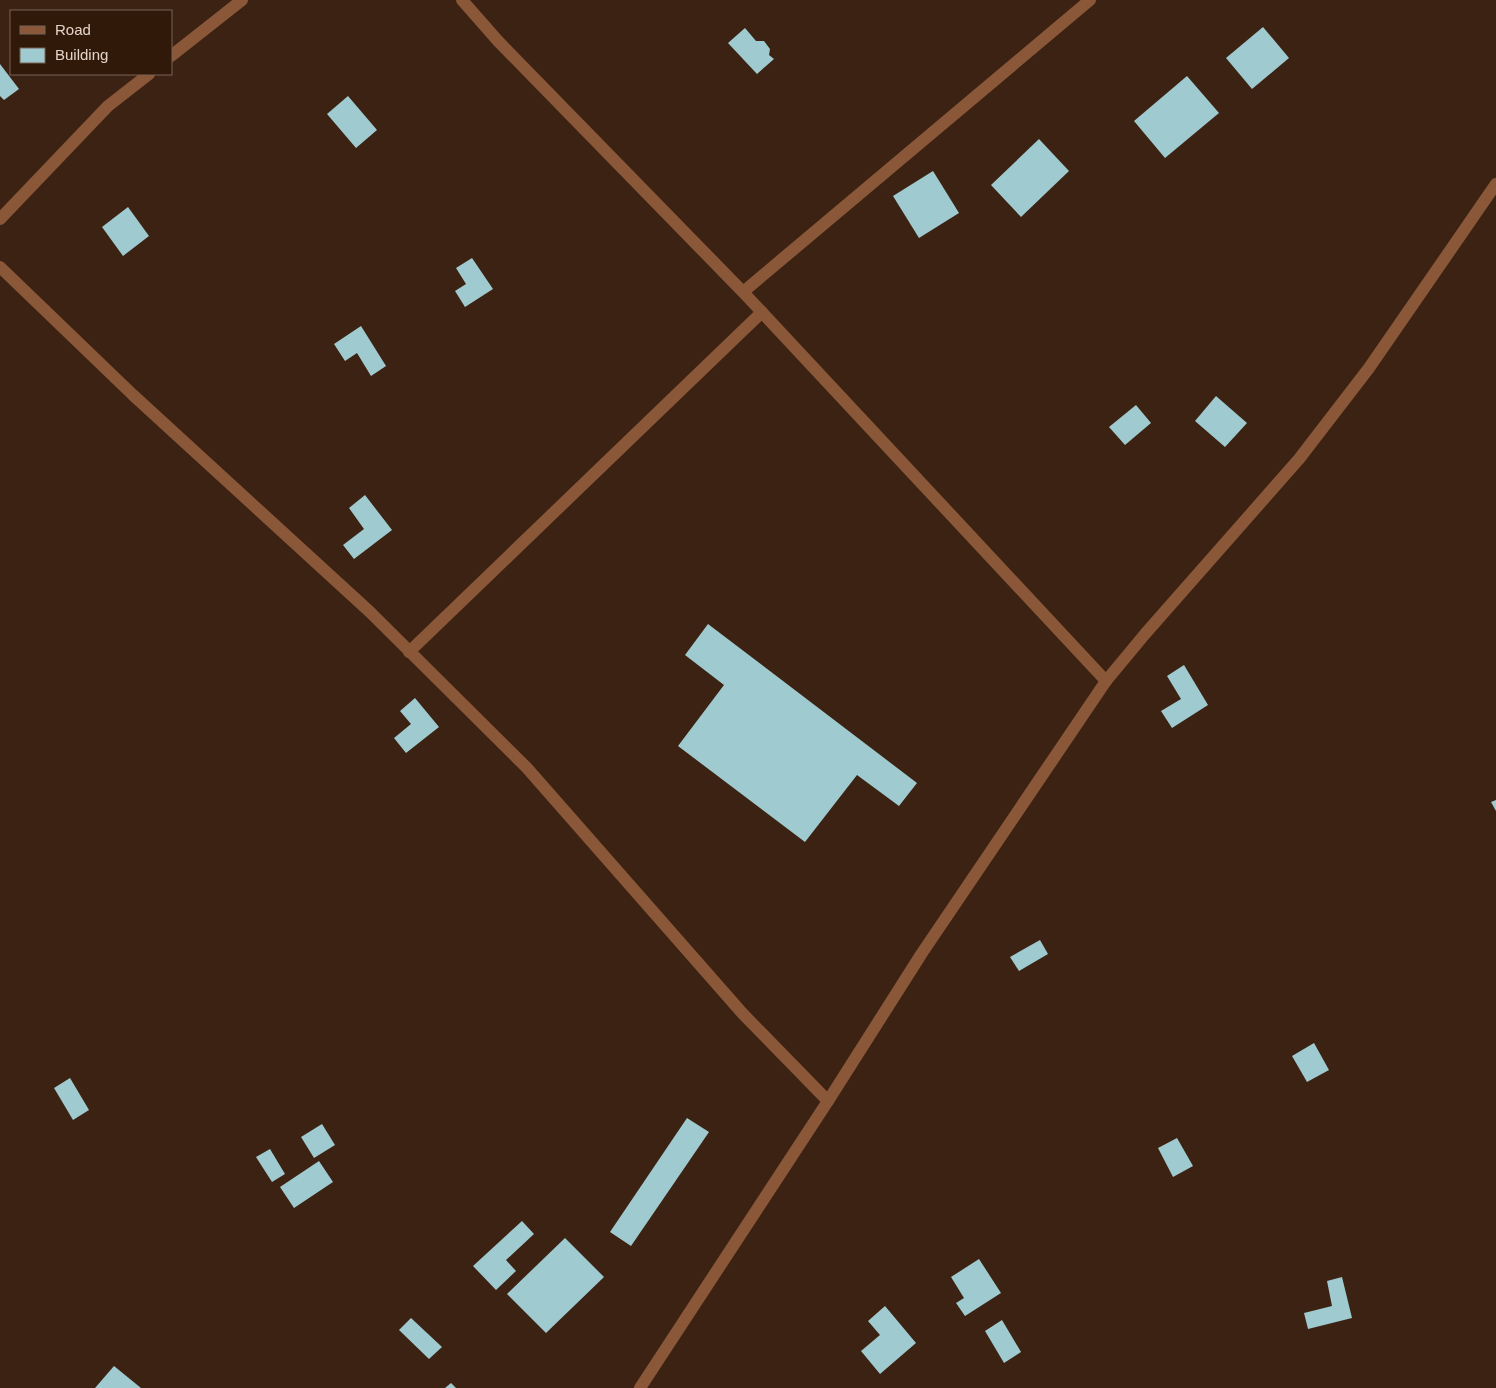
<svg xmlns="http://www.w3.org/2000/svg" width="1496" height="1388" font-family="Helvetica,sans-serif">
<rect width="100%" height="100%" fill="#3c2213"/>
<!-- building -->
<g fill="#9fcbd0">
<path d="M1263 27 1289 58 1252 89 1226 58Z"/>
<path d="M745 28 756 41H764L770 49 769 55 774 59 757 74 728 43Z"/>
<path d="M0 64 19 89 4 100 0 96Z"/>
<path d="M1187 76 1219 113 1165 158 1134 121Z"/>
<path d="M348 96 377 130 356 148 327 114Z"/>
<path d="M1039 139 1069 171 1021 217 991 185Z"/>
<path d="M933 171 959 213 919 238 893 196Z"/>
<path d="M128 207 149 236 123 256 102 227Z"/>
<path d="M472 258 493 289 465 307 455 291 466 284 456 268Z"/>
<path d="M361 326 386 366 371 376 357 353 345 361 334 344Z"/>
<path d="M1216 396 1247 423 1225 447 1195 421Z"/>
<path d="M1136 405 1151 423 1125 445 1109 427Z"/>
<path d="M365 495 392 530 354 559 343 545 364 529 349 508Z"/>
<path d="M708 624 917 783 899 806 857 775 805 842 678 746 724 685 685 655Z"/>
<path d="M1184 665 1208 705 1172 728 1161 711 1181 699 1167 676Z"/>
<path d="M415 698 439 727 406 753 394 738 411 724 400 711Z"/>
<path d="M1496 800V811L1491 802Z"/>
<path d="M1040 940 1048 954 1019 971 1010 957Z"/>
<path d="M1314 1043 1329 1070 1307 1082 1292 1056Z"/>
<path d="M70 1078 89 1110 73 1120 54 1088Z"/>
<path d="M687 1118 709 1132 631 1246 610 1232Z"/>
<path d="M322 1124 335 1145 314 1158 301 1137Z"/>
<path d="M1177 1138 1193 1166 1173 1177 1158 1148Z"/>
<path d="M270 1149 285 1174 272 1182 256 1157Z"/>
<path d="M319 1161 333 1182 294 1208 280 1187Z"/>
<path d="M522 1221 534 1234 506 1260 516 1271 496 1290 473 1266Z"/>
<path d="M565 1238 604 1277 546 1333 507 1294Z"/>
<path d="M979 1259 1001 1293 965 1316 956 1303 964 1298 951 1277Z"/>
<path d="M1342 1277 1352 1318 1308 1329 1304 1313 1332 1306 1327 1281Z"/>
<path d="M885 1306 916 1343 880 1374 861 1351 880 1335 868 1321Z"/>
<path d="M411 1318 442 1347 429 1359 399 1330Z"/>
<path d="M1002 1320 1021 1352 1004 1363 985 1331Z"/>
<path d="M114 1366 141 1388H95Z"/>
<path d="M451 1383 456 1388H445Z"/>
</g>
<g fill="none" stroke-linecap="round" stroke-linejoin="round">
<!-- street -->
<g stroke="#8a5738" stroke-width="12">
<path d="M462 0 498 41 743 292 1106 681"/>
<path d="M171 56 242 0"/>
<path d="M0 219 108 106 149 74"/>
<path d="M0 267 133 395 370 612 527 768 743 1014 828 1101"/>
<path d="M743 292 1090 0"/>
<path d="M409 652 762 312"/>
<path d="M640 1388 828 1101 922 953 1106 681 1145 634 1299 459 1369 368 1496 184"/>
</g>
</g>
<!-- legend -->
<rect x="10" y="10" width="162" height="65" fill="#311909" stroke="#796356"/>
<rect x="20" y="26" width="25" height="8" fill="#8a5738" stroke="#796356"/>
<text x="55" y="35" font-size="15" fill="#e4d3c9">Road</text>
<rect x="20" y="48" width="25" height="15" fill="#9fcbd0" stroke="#796356"/>
<text x="55" y="60" font-size="15" fill="#e4d3c9">Building</text>
</svg>
